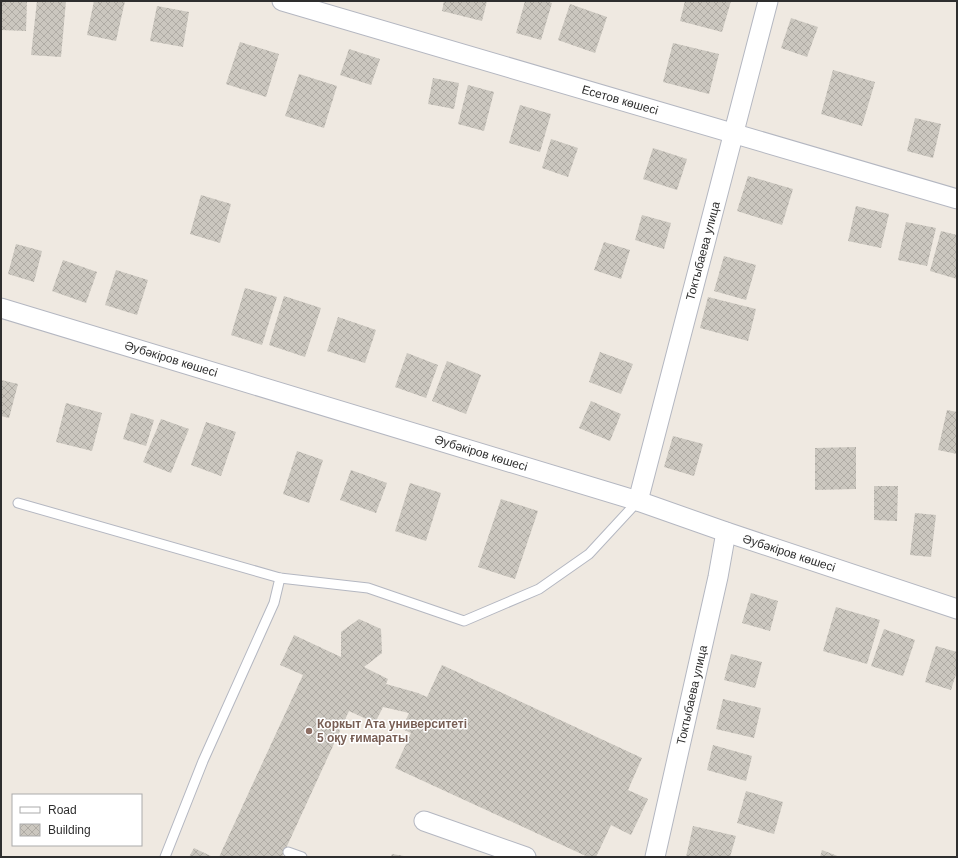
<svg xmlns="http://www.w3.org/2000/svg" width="958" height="858" font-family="Arial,sans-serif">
<defs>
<pattern id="building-cross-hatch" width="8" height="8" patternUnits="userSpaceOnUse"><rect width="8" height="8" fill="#cbc7bf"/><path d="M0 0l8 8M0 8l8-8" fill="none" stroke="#afaba4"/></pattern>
</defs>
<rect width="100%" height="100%" fill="#efe9e1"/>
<!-- building -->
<g fill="url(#building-cross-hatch)">
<path d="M1 1H27L26 31 1 30Z"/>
<path d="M37 1H66L61 57 31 55Z"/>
<path d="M94 1H125L116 41 87 35Z"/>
<path d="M444 1H487L482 21 442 11Z"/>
<path d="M525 1H546L552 3 541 40 516 33Z"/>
<path d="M685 1H731L722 32 680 21Z"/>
<path d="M570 4 607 17 595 53 558 40Z"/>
<path d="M157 6 189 12 183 47 150 41Z"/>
<path d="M791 18 818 27 807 57 781 48Z"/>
<path d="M240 42 279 54 266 97 226 84Z"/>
<path d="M673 43 719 54 709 94 663 82Z"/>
<path d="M349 49 380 59 371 85 340 75Z"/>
<path d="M833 70 875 82 862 126 821 114Z"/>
<path d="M299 74 337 86 324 128 285 116Z"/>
<path d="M433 78 459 83 454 109 428 104Z"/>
<path d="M468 85 494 92 484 131 458 124Z"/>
<path d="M520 105 551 114 540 152 509 143Z"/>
<path d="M915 118 941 124 933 158 907 151Z"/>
<path d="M551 139 578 148 568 177 542 168Z"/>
<path d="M653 148 687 159 677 190 643 179Z"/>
<path d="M748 176 793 189 782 225 737 211Z"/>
<path d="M201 195 231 204 220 243 190 234Z"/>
<path d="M856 206 889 214 881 248 848 241Z"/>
<path d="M642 215 671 223 664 249 635 240Z"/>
<path d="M906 222 936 228 927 266 898 260Z"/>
<path d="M941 231 957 235V279L930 271Z"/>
<path d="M604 242 630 250 621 279 594 270Z"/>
<path d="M16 244 42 251 34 282 8 274Z"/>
<path d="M724 256 756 265 746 300 714 291Z"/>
<path d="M63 260 97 272 86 303 52 291Z"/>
<path d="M116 270 148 280 137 315 105 305Z"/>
<path d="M245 288 277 297 262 345 231 335Z"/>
<path d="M284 296 321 308 305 357 269 345Z"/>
<path d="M708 297 756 309 748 341 700 328Z"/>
<path d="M338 317 376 330 365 363 327 351Z"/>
<path d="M600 352 633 364 621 394 589 382Z"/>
<path d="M407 353 438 365 426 398 395 387Z"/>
<path d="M447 361 481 375 466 414 432 401Z"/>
<path d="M1 380 18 384 9 418 1 416Z"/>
<path d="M591 401 621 414 610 441 579 428Z"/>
<path d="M66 403 102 413 92 451 56 442Z"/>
<path d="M947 410 957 412V454L938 450Z"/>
<path d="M131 413 154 420 146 446 123 439Z"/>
<path d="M161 419 189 429 171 473 143 462Z"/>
<path d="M206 422 236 432 221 476 191 465Z"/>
<path d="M673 436 703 444 694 476 664 467Z"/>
<path d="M856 447V489L815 490V448Z"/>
<path d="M297 451 323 460 309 503 283 494Z"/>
<path d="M351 470 387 483 376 513 340 500Z"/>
<path d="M410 483 441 493 426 541 395 531Z"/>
<path d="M874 486H898L897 521 874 520Z"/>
<path d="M501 499 538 511 515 579 478 567Z"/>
<path d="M915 513 936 515 931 557 910 555Z"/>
<path d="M751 593 778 601 770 631 742 623Z"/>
<path d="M836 607 880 620 867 664 823 651Z"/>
<path d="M359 619 381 629 382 653 364 667 388 679 386 684 418 693 427 697 442 665 642 758 628 790 648 799 631 835 611 825 596 857H588L395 768 411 733 402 729 409 713 383 707 375 723 349 711 282 857H219L303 675 280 665 294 635 341 657V632Z"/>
<path d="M884 629 915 640 903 676 871 666Z"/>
<path d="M936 646 957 652V671L951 690 925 682Z"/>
<path d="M731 654 762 662 755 688 724 680Z"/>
<path d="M723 699 761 708 754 738 716 729Z"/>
<path d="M713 745 752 756 746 781 707 770Z"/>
<path d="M746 791 783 802 774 834 737 823Z"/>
<path d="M693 826 736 836 730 857H686Z"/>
<path d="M194 848 213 857H189Z"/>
<path d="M822 850 840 857H820Z"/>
<path d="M392 854 404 856V857H391Z"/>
</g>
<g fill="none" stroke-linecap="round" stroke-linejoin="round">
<!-- lane casing -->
<g stroke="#b4b7c1" stroke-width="11">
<g id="lane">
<path d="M18 503 280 578 368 588 464 621 539 589 589 554 638 501"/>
<path d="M288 852 302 857"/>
<path d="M165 857 203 761 274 603 280 578"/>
</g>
</g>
<!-- street casing -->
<g stroke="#b4b7c1" stroke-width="21">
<g id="street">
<path d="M282 1 957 199"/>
<path d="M1 308 638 501 726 532 957 609"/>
<path d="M638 501 768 1"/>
<path d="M424 821 526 857"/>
<path d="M655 857 718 577 726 532"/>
</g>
</g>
<!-- lane -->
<use href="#lane" stroke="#fff" stroke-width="9"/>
<!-- street -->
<use href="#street" stroke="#fff" stroke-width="19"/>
</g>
<!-- markers -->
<circle fill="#8d6e63" stroke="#fff" stroke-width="1.5" cx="309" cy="731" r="4"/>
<g text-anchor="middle" stroke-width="3" stroke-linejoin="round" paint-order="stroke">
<!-- street labels -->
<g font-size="12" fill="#2e2e2e" stroke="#fff">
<text transform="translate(620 100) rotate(16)" y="4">Есетов көшесі</text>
<text transform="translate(703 251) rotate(-75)" y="4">Токтыбаева улица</text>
<text transform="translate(171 359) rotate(17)" y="4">Әубәкіров көшесі</text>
<text transform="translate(481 453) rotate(17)" y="4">Әубәкіров көшесі</text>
<text transform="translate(789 553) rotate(18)" y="4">Әубәкіров көшесі</text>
<text transform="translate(692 695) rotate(-77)" y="4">Токтыбаева улица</text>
</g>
<!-- education labels -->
<g font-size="12" font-weight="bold" fill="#785e54" stroke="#fff" text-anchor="start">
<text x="317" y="728">Коркыт Ата университеті<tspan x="317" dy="14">5 оқу ғимараты</tspan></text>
</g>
</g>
<!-- border -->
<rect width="958" height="858" fill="none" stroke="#2e2e2e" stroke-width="4"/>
<!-- legend -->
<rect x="12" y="794" width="130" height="52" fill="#ffffff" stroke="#ababab"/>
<rect x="20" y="807" width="20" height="6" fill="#ffffff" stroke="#ababab"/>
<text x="48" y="814" font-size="12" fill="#2e2e2e">Road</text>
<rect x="20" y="824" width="20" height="12" fill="url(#building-cross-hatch)" stroke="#ababab"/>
<text x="48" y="834" font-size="12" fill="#2e2e2e">Building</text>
</svg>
